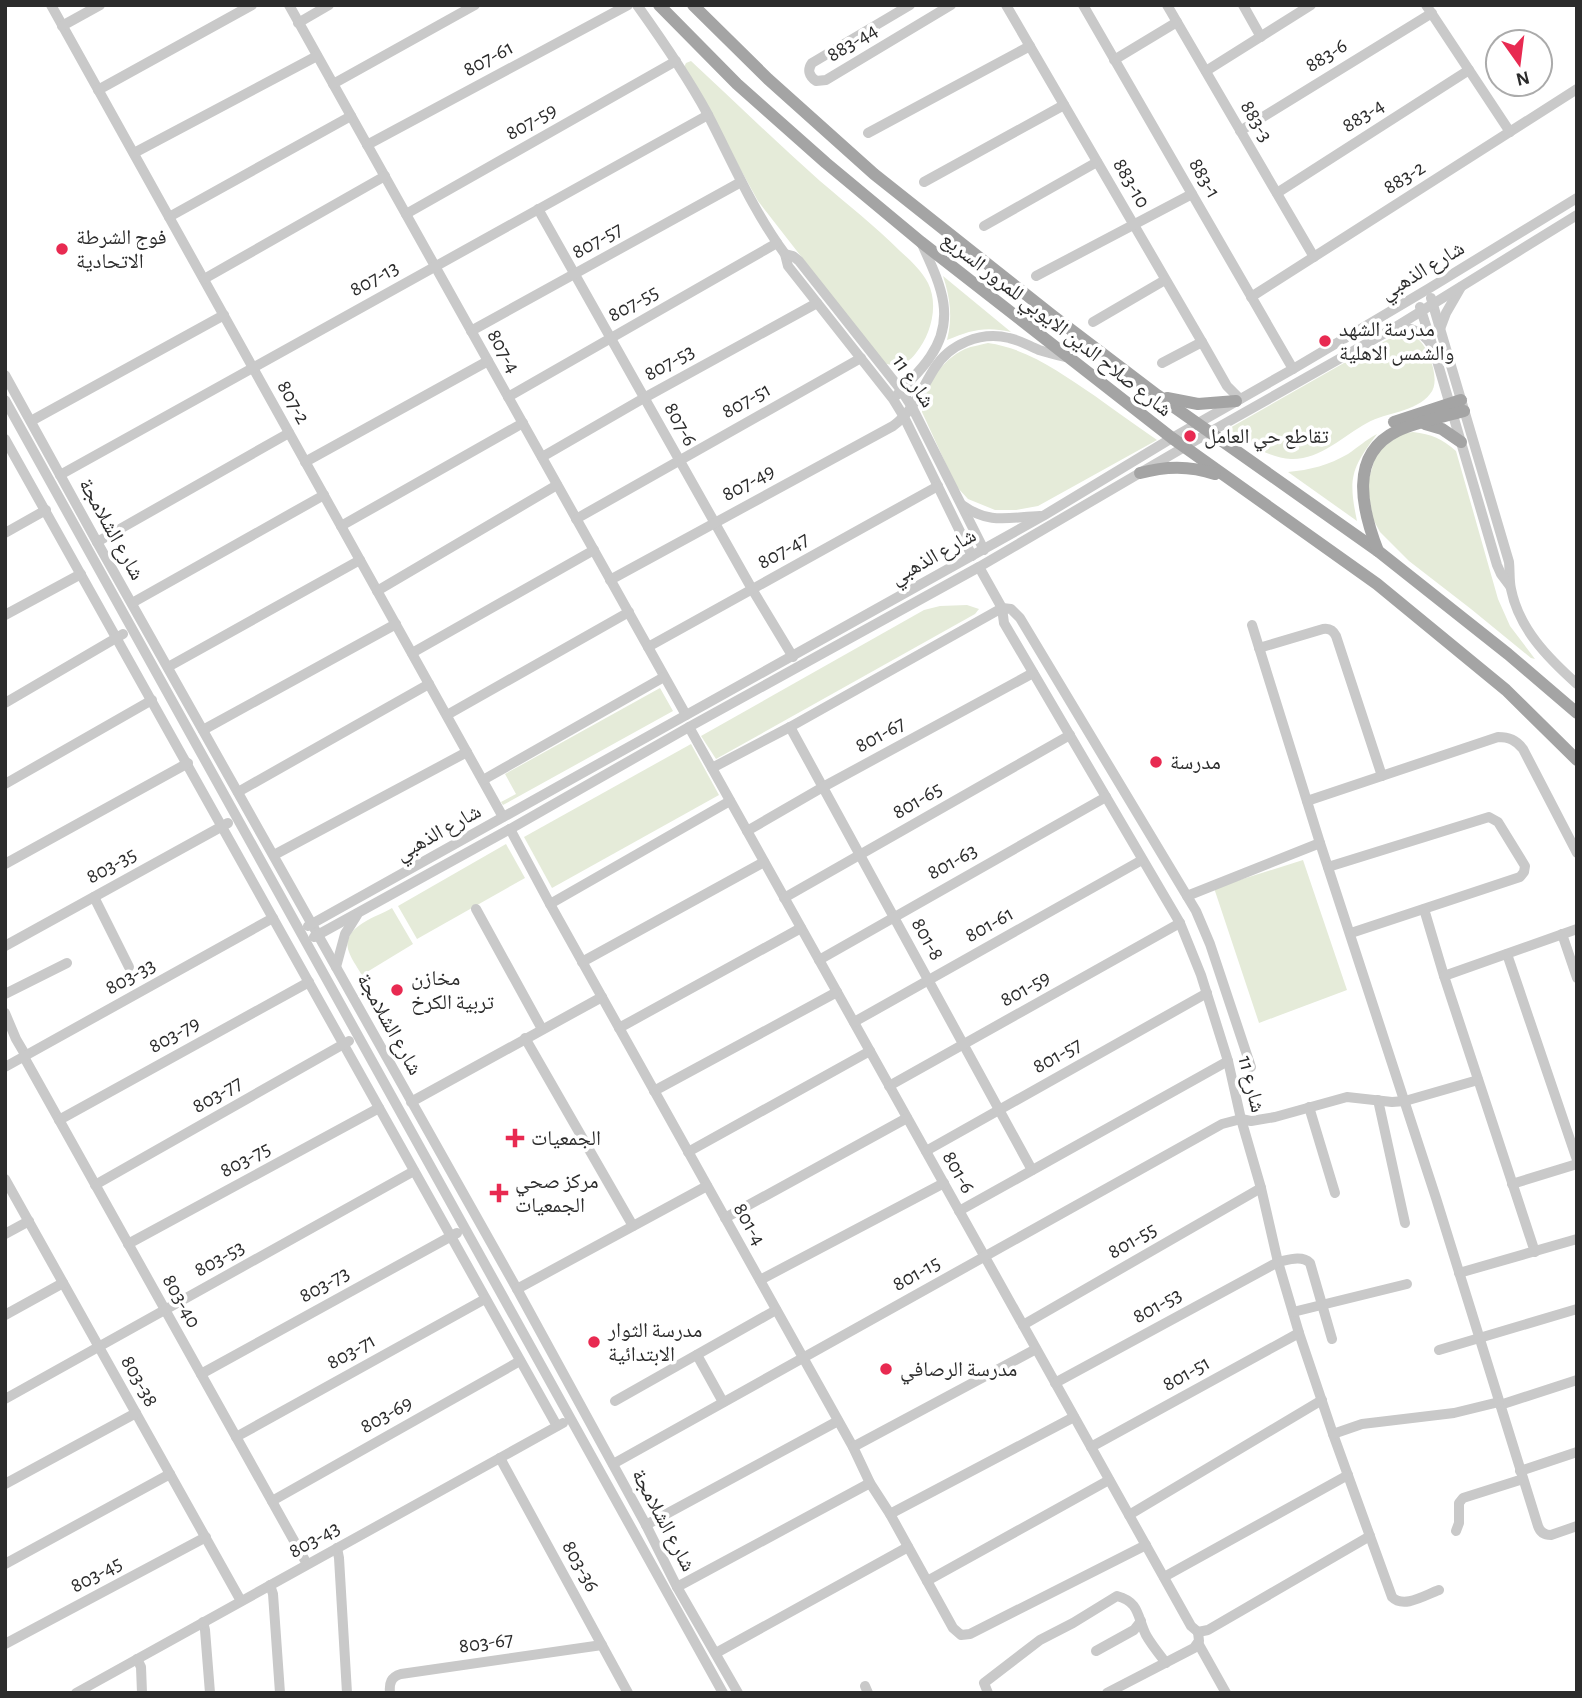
<svg xmlns="http://www.w3.org/2000/svg" width="1582" height="1698" font-family="'Alegreya Sans','Noto Naskh Arabic',sans-serif">
<rect width="100%" height="100%" fill="#fff"/>
<!-- green -->
<g fill="#e5ebd9">
<path d="M691 61C734 101 776 142 820 181 847 204 875 226 900 251 911 261 921 270 928 283 939 305 931 335 916 353 908 364 897 368 884 363L758 201 684 67 686 63Z"/>
<path d="M943 276 1011 332C985 326 971 330 947 340 953 317 950 298 943 276Z"/>
<path d="M1405 334C1408 335 1412 335 1415 337 1421 340 1428 351 1430 358 1434 369 1438 385 1430 394 1416 412 1387 412 1367 423 1343 436 1320 460 1291 459 1268 458 1246 442 1228 429L1365 351 1391 338Z"/>
<path d="M988 343C1029 349 1061 373 1095 396 1115 411 1136 425 1157 440L1038 506 1016 510H995L968 499 956 486 922 412C925 386 941 360 965 349 972 346 981 345 988 343Z"/>
<path d="M1413 432C1432 434 1442 439 1456 451L1498 599 1510 626 1535 659 1531 658 1471 609 1409 561 1380 532 1373 519 1367 485 1377 452 1401 434Z"/>
<path d="M1377 434C1351 469 1348 478 1357 521L1288 472C1310 470 1329 465 1348 454 1358 447 1366 440 1377 434Z"/>
<path d="M967 605 979 609 975 614 716 759 701 736 924 610 940 606Z"/>
<path d="M660 688 673 711 503 805 501 802 516 794 505 774Z"/>
<path d="M691 744 719 795 552 888 524 837Z"/>
<path d="M506 844 525 878 417 939 398 906Z"/>
<path d="M1303 860 1347 990 1259 1023 1214 888Z"/>
<path d="M392 908 413 944 362 975C357 967 350 957 348 949 343 926 377 917 392 908Z"/>
</g>
<g fill="none" stroke-linecap="round" stroke-linejoin="round">
<!-- minor -->
<g stroke="#c9c9c9" stroke-width="10">
<path d="M51 5 503 817"/>
<path d="M289 5 686 715"/>
<path d="M637 5C662 40 687 76 707 113 732 161 753 211 785 254L788 266 893 399 904 417 972 556"/>
<path d="M910 5 812 63C807 70 809 76 816 81L826 80 951 5"/>
<path d="M1006 5 1202 342 1162 363"/>
<path d="M1083 5 1293 369"/>
<path d="M1167 5 1314 257"/>
<path d="M1243 5 1261 37"/>
<path d="M1426 5 1510 132"/>
<path d="M298 23 329 5"/>
<path d="M62 26 100 5"/>
<path d="M1114 60 1177 22"/>
<path d="M1206 71 1311 5"/>
<path d="M333 84 475 5"/>
<path d="M98 90 252 5"/>
<path d="M1240 131 1432 13"/>
<path d="M868 133 1030 46"/>
<path d="M367 145 628 5"/>
<path d="M134 153 317 56"/>
<path d="M924 182 1064 105"/>
<path d="M1277 193 1469 70"/>
<path d="M538 209 752 589 793 657"/>
<path d="M406 214 676 61"/>
<path d="M169 217 351 116"/>
<path d="M984 226 1097 162"/>
<path d="M785 254 793 256 799 261 901 390 912 407 984 550"/>
<path d="M1036 276 1192 194"/>
<path d="M204 279 385 176"/>
<path d="M1251 297 1577 89"/>
<path d="M1431 298 1509 562C1510 571 1509 580 1511 589 1519 629 1548 658 1577 684"/>
<path d="M1420 307 1433 347 1497 565 1501 574 1510 586"/>
<path d="M1093 322 1165 280"/>
<path d="M1396 327C1411 327 1422 332 1430 343"/>
<path d="M1440 329 1446 313 1461 287"/>
<path d="M471 331 741 182"/>
<path d="M1202 342 1227 386 1240 399"/>
<path d="M5 375 97 542 517 1289 646 1525 677 1587 738 1693"/>
<path d="M897 395C908 382 921 371 930 357 958 317 939 282 921 242"/>
<path d="M508 397 777 243"/>
<path d="M5 400 723 1693"/>
<path d="M31 421 224 315"/>
<path d="M5 439 557 1426"/>
<path d="M542 457 644 398 817 303"/>
<path d="M305 462 488 361"/>
<path d="M60 475 708 115"/>
<path d="M962 505C989 525 1010 517 1040 516"/>
<path d="M576 519 861 358"/>
<path d="M341 526 523 423"/>
<path d="M5 533 46 510"/>
<path d="M97 542 289 433"/>
<path d="M979 567 1002 608 1004 623 1160 889 1180 923 1201 975 1228 1061 1241 1119 1261 1188 1278 1262 1299 1333 1333 1434 1392 1597C1404 1609 1425 1595 1439 1590"/>
<path d="M610 580 893 426C913 411 921 390 934 369 949 344 981 331 1009 338 1020 340 1029 346 1039 350 1048 353 1057 355 1066 357"/>
<path d="M377 591 557 485"/>
<path d="M132 603 324 495"/>
<path d="M5 615 81 574"/>
<path d="M1252 625 1320 843 1436 1198 1538 1526C1540 1532 1544 1535 1551 1535L1577 1526"/>
<path d="M648 647 938 486"/>
<path d="M1259 648 1323 629C1329 628 1333 630 1336 636L1382 776"/>
<path d="M412 653 594 550"/>
<path d="M168 667 360 560"/>
<path d="M5 703 123 634"/>
<path d="M447 715 629 612"/>
<path d="M689 727 1191 1626 1198 1632"/>
<path d="M790 727 1032 1170"/>
<path d="M203 730 396 624"/>
<path d="M712 768 790 727 1002 608 1011 609 1020 618 1196 911 1210 944 1251 1067"/>
<path d="M483 780 664 677"/>
<path d="M5 784 152 700"/>
<path d="M238 792 429 684"/>
<path d="M1307 801 1498 737C1509 737 1516 740 1523 749L1577 853"/>
<path d="M510 829 550 904 853 1447 870 1483 890 1514 953 1628 961 1635 970 1634 1146 1545"/>
<path d="M747 831 823 787 1033 673"/>
<path d="M274 855 467 752"/>
<path d="M5 864 188 763"/>
<path d="M1328 867 1489 817 1498 822 1525 866 1524 872 1520 877 1351 933"/>
<path d="M1187 896 1320 843"/>
<path d="M94 897 129 967"/>
<path d="M784 898 1070 735"/>
<path d="M550 904 730 801"/>
<path d="M476 909 542 1029"/>
<path d="M1424 909 1444 976 1535 1252"/>
<path d="M308 926 1043 516 1172 438 1293 369 1428 289 1577 198"/>
<path d="M1562 934 1577 978"/>
<path d="M314 937 510 829 689 727 979 567 1210 432 1394 328 1577 215"/>
<path d="M5 946 228 823"/>
<path d="M1507 954 1577 1160"/>
<path d="M819 960 1106 797"/>
<path d="M582 962 764 862"/>
<path d="M336 967 345 934 357 915"/>
<path d="M1444 976 1577 929"/>
<path d="M5 994 67 963"/>
<path d="M5 1013 16 1039 26 1056"/>
<path d="M854 1022 1142 860"/>
<path d="M619 1028 801 928"/>
<path d="M525 1038 633 1226"/>
<path d="M24 1057 307 1564"/>
<path d="M5 1067 273 918"/>
<path d="M889 1086 1180 923"/>
<path d="M654 1091 837 992"/>
<path d="M1378 1100 1405 1223"/>
<path d="M411 1102 602 997"/>
<path d="M1309 1107 1335 1193"/>
<path d="M59 1120 309 982"/>
<path d="M926 1151 1207 993"/>
<path d="M688 1152 870 1051"/>
<path d="M5 1179 241 1601"/>
<path d="M1512 1184 1577 1164"/>
<path d="M95 1185 349 1041"/>
<path d="M959 1211 1228 1061"/>
<path d="M725 1218 907 1118"/>
<path d="M5 1234 29 1221"/>
<path d="M128 1244 379 1108"/>
<path d="M1459 1273 1577 1239"/>
<path d="M760 1280 944 1183"/>
<path d="M517 1289 707 1186"/>
<path d="M1293 1312 1407 1284"/>
<path d="M5 1315 63 1283"/>
<path d="M1023 1325 1261 1188"/>
<path d="M1439 1350 1577 1309"/>
<path d="M697 1355 723 1402"/>
<path d="M201 1374 457 1233"/>
<path d="M1055 1383 1278 1262C1288 1260 1302 1255 1310 1263L1332 1339"/>
<path d="M5 1399 414 1171"/>
<path d="M615 1401 776 1310"/>
<path d="M1500 1405 1577 1380"/>
<path d="M1333 1434 1362 1424 1454 1413 1499 1402"/>
<path d="M236 1437 485 1299"/>
<path d="M853 1447 1036 1349"/>
<path d="M1091 1447 1299 1333"/>
<path d="M500 1458 628 1693"/>
<path d="M613 1464 1222 1124 1241 1119 1251 1121 1275 1117 1347 1097 1392 1102 1405 1101 1478 1080"/>
<path d="M1520 1471 1577 1452"/>
<path d="M5 1484 136 1413"/>
<path d="M272 1501 520 1361"/>
<path d="M890 1514 1074 1417"/>
<path d="M1129 1515 1322 1400"/>
<path d="M646 1525 838 1421"/>
<path d="M1456 1531 1459 1523V1503L1463 1498 1523 1479"/>
<path d="M337 1548 339 1558 347 1693"/>
<path d="M5 1564 170 1474"/>
<path d="M1164 1577 1348 1475"/>
<path d="M927 1581 1109 1480"/>
<path d="M270 1585 273 1594 280 1693"/>
<path d="M677 1587 870 1483"/>
<path d="M203 1622 205 1630 210 1693"/>
<path d="M1198 1632 1208 1630 1370 1536"/>
<path d="M1198 1643 1226 1693"/>
<path d="M5 1644 206 1537"/>
<path d="M1096 1651 1134 1630 1141 1621"/>
<path d="M716 1653 908 1547"/>
<path d="M137 1659 141 1667 142 1693"/>
<path d="M865 1686 868 1693"/>
<path d="M76 1693 563 1423"/>
<path d="M390 1693C389 1683 391 1677 401 1674L602 1645"/>
<path d="M988 1693 984 1683 1040 1640 1073 1623 1117 1596C1140 1602 1137 1617 1146 1635 1151 1644 1159 1654 1166 1663"/>
<path d="M1107 1693 1194 1648 1199 1641 1198 1632"/>
</g>
<!-- major -->
<g stroke="#a4a4a4" stroke-width="12">
<path d="M659 5 737 84 826 163 921 242 1172 438 1377 584 1506 690 1577 760"/>
<path d="M693 5 768 79 874 174 1053 316 1157 395 1378 551 1508 654 1577 713"/>
<path d="M1167 398 1198 404 1236 401"/>
<path d="M1394 422 1461 400"/>
<path d="M1425 424 1442 429 1461 442"/>
<path d="M1140 473C1165 466 1189 465 1215 474"/>
<path d="M1378 551C1362 510 1348 455 1397 431 1418 421 1443 417 1464 411"/>
</g>
</g>
<!-- markers -->
<g fill="#e82a51" stroke="#fff" stroke-width="2.5">
<circle cx="62" cy="249" r="7"/>
<circle cx="1325" cy="341" r="7"/>
<circle cx="1190" cy="436" r="7"/>
<circle cx="1156" cy="762" r="7"/>
<circle cx="397" cy="990" r="7"/>
<path d="M511.5 1127.5h7v7h7v7h-7v7h-7v-7h-7v-7h7z"/>
<path d="M495.5 1182.5h7v7h7v7h-7v7h-7v-7h-7v-7h7z"/>
<circle cx="594" cy="1342" r="7"/>
<circle cx="886" cy="1369" r="7"/>
</g>
<g text-anchor="middle" stroke-width="7" stroke-linejoin="round" paint-order="stroke">
<!-- street labels -->
<g font-size="21" fill="#2c2c2c" stroke="#fff">
<text transform="translate(852 42) rotate(-31)" y="7">883-44</text>
<text transform="translate(1326 55) rotate(-32)" y="7">883-6</text>
<text transform="translate(488 58) rotate(-28)" y="7">807-61</text>
<text transform="translate(1363 115) rotate(-32)" y="7">883-4</text>
<text transform="translate(531 121) rotate(-29)" y="7">807-59</text>
<text transform="translate(1257 121) rotate(60)" y="7">883-3</text>
<text transform="translate(1404 177) rotate(-32)" y="7">883-2</text>
<text transform="translate(1205 178) rotate(60)" y="7">883-1</text>
<text transform="translate(1132 183) rotate(60)" y="7">883-10</text>
<text transform="translate(597 240) rotate(-29)" y="7">807-57</text>
<text transform="translate(1422 270) rotate(-31)" y="7">شارع الذهبي</text>
<text transform="translate(374 278) rotate(-29)" y="7">807-13</text>
<text transform="translate(633 303) rotate(-29)" y="7">807-55</text>
<text transform="translate(1057 324) rotate(38)" y="7">شارع صلاح الدين الايوبي للمرور السريع</text>
<text transform="translate(504 351) rotate(61)" y="7">807-4</text>
<text transform="translate(669 362) rotate(-29)" y="7">807-53</text>
<text transform="translate(914 381) rotate(56)" y="7">شارع 11</text>
<text transform="translate(746 400) rotate(-29)" y="7">807-51</text>
<text transform="translate(294 402) rotate(61)" y="7">807-2</text>
<text transform="translate(681 424) rotate(61)" y="7">807-6</text>
<text transform="translate(748 482) rotate(-28)" y="7">807-49</text>
<text transform="translate(112 529) rotate(61)" y="7">شارع الشلامجة</text>
<text transform="translate(783 550) rotate(-29)" y="7">807-47</text>
<text transform="translate(933 556) rotate(-29)" y="7">شارع الذهبي</text>
<text transform="translate(880 734) rotate(-29)" y="7">801-67</text>
<text transform="translate(917 800) rotate(-30)" y="7">801-65</text>
<text transform="translate(438 832) rotate(-29)" y="7">شارع الذهبي</text>
<text transform="translate(952 861) rotate(-29)" y="7">801-63</text>
<text transform="translate(111 865) rotate(-29)" y="7">803-35</text>
<text transform="translate(989 924) rotate(-29)" y="7">801-61</text>
<text transform="translate(928 939) rotate(61)" y="7">801-8</text>
<text transform="translate(130 976) rotate(-29)" y="7">803-33</text>
<text transform="translate(1025 988) rotate(-29)" y="7">801-59</text>
<text transform="translate(390 1024) rotate(61)" y="7">شارع الشلامجة</text>
<text transform="translate(174 1034) rotate(-29)" y="7">803-79</text>
<text transform="translate(1057 1055) rotate(-29)" y="7">801-57</text>
<text transform="translate(1252 1084) rotate(76)" y="7">شارع 11</text>
<text transform="translate(217 1094) rotate(-30)" y="7">803-77</text>
<text transform="translate(245 1159) rotate(-28)" y="7">803-75</text>
<text transform="translate(959 1172) rotate(61)" y="7">801-6</text>
<text transform="translate(750 1224) rotate(61)" y="7">801-4</text>
<text transform="translate(1132 1240) rotate(-30)" y="7">801-55</text>
<text transform="translate(219 1258) rotate(-29)" y="7">803-53</text>
<text transform="translate(916 1273) rotate(-29)" y="7">801-15</text>
<text transform="translate(324 1284) rotate(-29)" y="7">803-73</text>
<text transform="translate(182 1301) rotate(61)" y="7">803-40</text>
<text transform="translate(1157 1305) rotate(-29)" y="7">801-53</text>
<text transform="translate(351 1351) rotate(-29)" y="7">803-71</text>
<text transform="translate(1186 1373) rotate(-29)" y="7">801-51</text>
<text transform="translate(140 1381) rotate(61)" y="7">803-38</text>
<text transform="translate(386 1414) rotate(-29)" y="7">803-69</text>
<text transform="translate(664 1520) rotate(62)" y="7">شارع الشلامجة</text>
<text transform="translate(314 1539) rotate(-29)" y="7">803-43</text>
<text transform="translate(581 1566) rotate(61)" y="7">803-36</text>
<text transform="translate(96 1574) rotate(-28)" y="7">803-45</text>
<text transform="translate(486 1642) rotate(-8)" y="7">803-67</text>
</g>
<!-- poi labels -->
<g font-size="21" fill="#2c2c2c" stroke="#fff" text-anchor="start">
<text x="76" y="244">فوج الشرطة<tspan x="76" dy="24">الاتحادية</tspan></text>
<text x="1339" y="336">مدرسة الشهد<tspan x="1339" dy="24">والشمس الاهلية</tspan></text>
<text x="1204" y="443">تقاطع حي العامل</text>
<text x="1170" y="769">مدرسة</text>
<text x="411" y="985">مخازن<tspan x="411" dy="24">تربية الكرخ</tspan></text>
<text x="531" y="1145">الجمعيات</text>
<text x="515" y="1188">مركز صحي<tspan x="515" dy="24">الجمعيات</tspan></text>
<text x="608" y="1337">مدرسة الثوار<tspan x="608" dy="24">الابتدائية</tspan></text>
<text x="900" y="1376">مدرسة الرصافي</text>
</g>
</g>
<!-- border -->
<rect width="1582" height="1698" fill="none" stroke="#2c2c2c" stroke-width="14"/>
<!-- north arrow -->
<g transform="translate(1519 63) rotate(166)"><circle r="33" fill="#ffffff" stroke="#ababab" stroke-width="2"/>
<path d="M0-5L12 26L0 18L-12 26Z" fill="#e82a51"/>
<text y="-10" font-size="19" font-weight="bold" text-anchor="middle" fill="#2c2c2c">N</text>
</g>
</svg>
